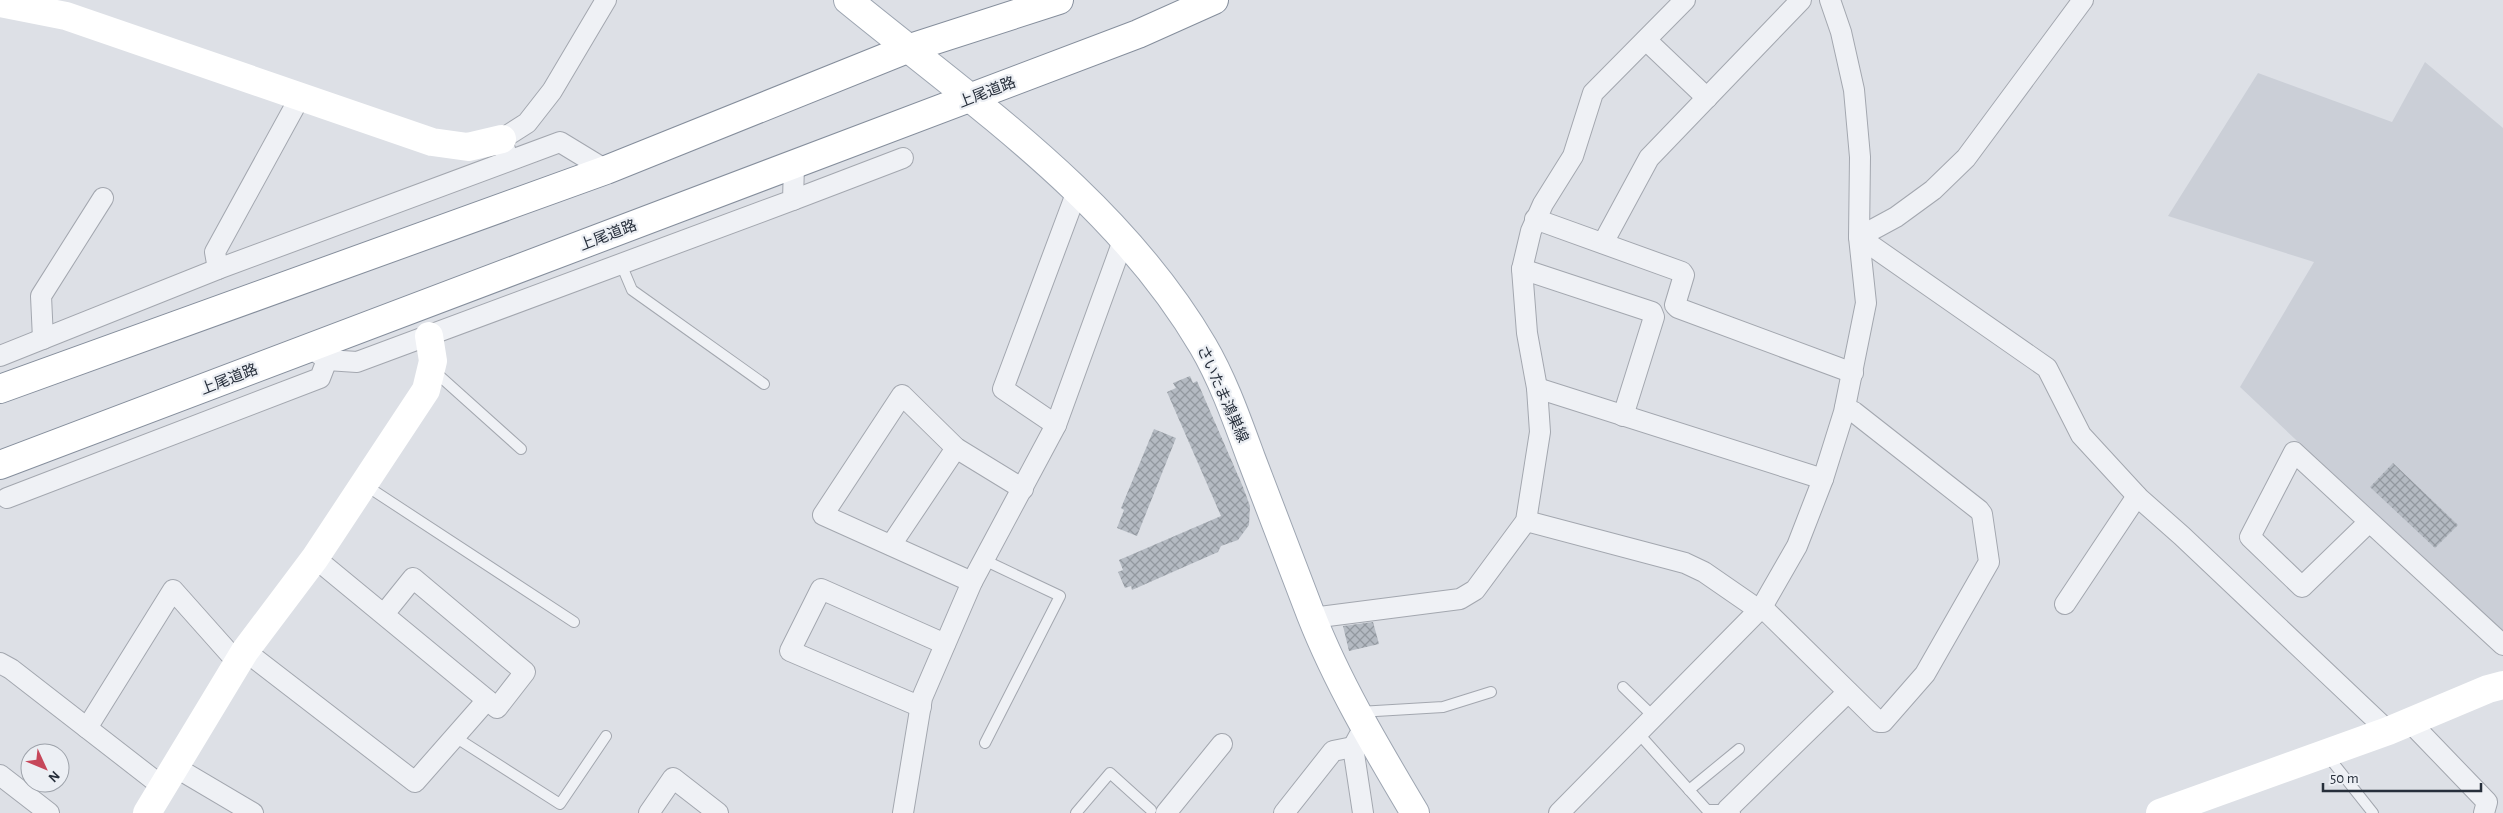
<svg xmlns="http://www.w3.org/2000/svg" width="2503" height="813" font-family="'Alegreya Sans','Noto Sans JP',sans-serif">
<defs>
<pattern id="building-cross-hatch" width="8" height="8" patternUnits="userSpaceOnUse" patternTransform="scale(1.25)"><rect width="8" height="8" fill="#b4bac2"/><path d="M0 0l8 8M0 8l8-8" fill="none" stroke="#92989f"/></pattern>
</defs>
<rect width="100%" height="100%" fill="#dde0e6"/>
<!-- built -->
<path fill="#cbcfd7" d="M2425 62 2503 128V635L2240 387 2314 262 2168 216 2258 73 2392 122Z"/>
<!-- building -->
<g fill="url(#building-cross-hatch)">
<path d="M1190 376 1193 383 1197 381 1243 487 1250 506 1249 525 1238 540 1221 546 1218 552 1132 590 1131 586 1125 588 1118 572 1123 570 1119 560 1221 516 1167 392 1176 388 1173 383Z"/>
<path d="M1154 429 1176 438 1137 536 1117 528 1124 510 1121 508Z"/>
<path d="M2393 463 2458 525 2435 548 2370 487Z"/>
<path d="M1373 622 1379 644 1349 651 1343 626Z"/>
</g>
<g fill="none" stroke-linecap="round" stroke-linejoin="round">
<!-- lane casing -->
<g stroke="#a3a7af" stroke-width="12">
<g id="lane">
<path d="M621 264 632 290 764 384"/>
<path d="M434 371 521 449"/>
<path d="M365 485 574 622"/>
<path d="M984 560 1060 596 985 743"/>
<path d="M1623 687 1655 718"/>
<path d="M1359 712 1443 707 1491 692"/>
<path d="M1639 734 1707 810H1727"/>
<path d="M455 737 560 804 606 736"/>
<path d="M2327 755 2373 813"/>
<path d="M1689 790 1739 749"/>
<path d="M1076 813 1110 773 1151 810"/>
</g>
</g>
<!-- street casing -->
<g stroke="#a3a7af" stroke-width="22">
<g id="street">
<path d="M2083 0 1966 158 1933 190 1896 217 1859 237 2047 368 2081 435 2139 498 2182 536 2388 731"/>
<path d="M1646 40 1707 98"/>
<path d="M506 153 502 139 527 123 552 91 606 0"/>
<path d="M793 200 903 158"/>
<path d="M1535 219 1682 272 1684 275 1675 305 1678 308 1853 373"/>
<path d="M1603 243 1649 158 1801 0"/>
<path d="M218 269 215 252 300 97"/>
<path d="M1522 269 1652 312 1654 317 1623 416"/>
<path d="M43 339 41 296 103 198"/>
<path d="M311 348 327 360 357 362 793 200 794 165"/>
<path d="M0 356 218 269 560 142 606 170"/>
<path d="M1537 388 1823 479"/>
<path d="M1056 425 1003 389 1077 191"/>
<path d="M7 498 320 378 327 360"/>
<path d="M1526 521 1685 563 1704 572 1759 610"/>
<path d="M2369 522 2302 587 2250 537 2294 452 2503 645"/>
<path d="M891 545 956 448"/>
<path d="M315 558 497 708 525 672 413 578 384 614"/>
<path d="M972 582 823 515 902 395 956 448 1023 489"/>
<path d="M2065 604 2137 496"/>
<path d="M1762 607 1879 722H1883L1925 674 1989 562 1982 514 1979 510 1854 412 1845 408"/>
<path d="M1312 618 1460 599 1475 590 1526 521 1540 432 1537 388 1527 333 1522 269 1531 231 1543 204 1573 156 1593 93 1685 0"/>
<path d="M245 651 415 782 487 700"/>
<path d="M0 663 11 669 163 787"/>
<path d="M921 707 790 651 821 589 945 644"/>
<path d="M2409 721 2487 802 2484 813"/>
<path d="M87 728 173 590 238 663"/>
<path d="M1359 736 1353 747 1363 813"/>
<path d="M175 767 253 813"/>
<path d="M0 775 49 813"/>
<path d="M649 813 673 778 718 813"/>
<path d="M903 813 922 698 972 582 1056 425 1124 238"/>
<path d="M1166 813 1222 744"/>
<path d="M1284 813 1333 751 1353 747"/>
<path d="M1559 813 1762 607 1797 546 1823 479 1844 412 1866 303 1859 237 1860 157 1854 90 1841 32 1830 0"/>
<path d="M1730 813 1727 810 1848 692"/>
</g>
</g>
<!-- primary casing -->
<g stroke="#9da5b1" stroke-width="30">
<path id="primary" d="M848 0C975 104 1118 201 1203 346 1223 380 1237 420 1251 458 1271 510 1291 563 1311 615 1338 684 1377 749 1415 813"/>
</g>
<!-- highway casing -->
<g stroke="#858e9c" stroke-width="30">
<g id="highway">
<path d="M0 389 606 170 907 49 1059 0"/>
<path d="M0 465 1138 34 1214 0"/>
</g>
</g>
<!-- lane -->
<use href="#lane" stroke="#eff1f5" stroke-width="10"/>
<!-- street -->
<use href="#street" stroke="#eff1f5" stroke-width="20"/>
<!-- secondary -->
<g stroke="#fff" stroke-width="28">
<path d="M0 3 66 16 432 142 468 147 502 139"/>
<path d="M147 813 245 651 315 558 426 390 433 361 429 336"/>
<path d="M2160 813 2388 731 2488 689 2503 685"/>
</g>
<!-- primary -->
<use href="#primary" stroke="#fff" stroke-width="28"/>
<!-- highway -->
<use href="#highway" stroke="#fff" stroke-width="28"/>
</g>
<g text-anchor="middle" stroke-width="4.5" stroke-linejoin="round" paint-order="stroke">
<!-- street labels -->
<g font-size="15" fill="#272f3b" stroke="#eceff4">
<text transform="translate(987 92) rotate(-21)" y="5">上尾道路</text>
<text transform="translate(608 235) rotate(-21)" y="5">上尾道路</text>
<text transform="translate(229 379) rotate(-21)" y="5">上尾道路</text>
<text transform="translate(1223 394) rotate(66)" y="5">さいたま鴻巣線</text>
</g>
</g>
<!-- north arrow -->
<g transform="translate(45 768) rotate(134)"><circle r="24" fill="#eceff4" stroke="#9da2aa"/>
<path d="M0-4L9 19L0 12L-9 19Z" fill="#c6475a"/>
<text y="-8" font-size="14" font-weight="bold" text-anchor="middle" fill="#272f3b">N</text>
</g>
<!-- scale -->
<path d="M2323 783v8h158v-8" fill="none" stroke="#272f3b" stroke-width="2.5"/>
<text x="2330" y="783" font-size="15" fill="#272f3b" stroke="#eceff4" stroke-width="4" paint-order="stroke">50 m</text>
</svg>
